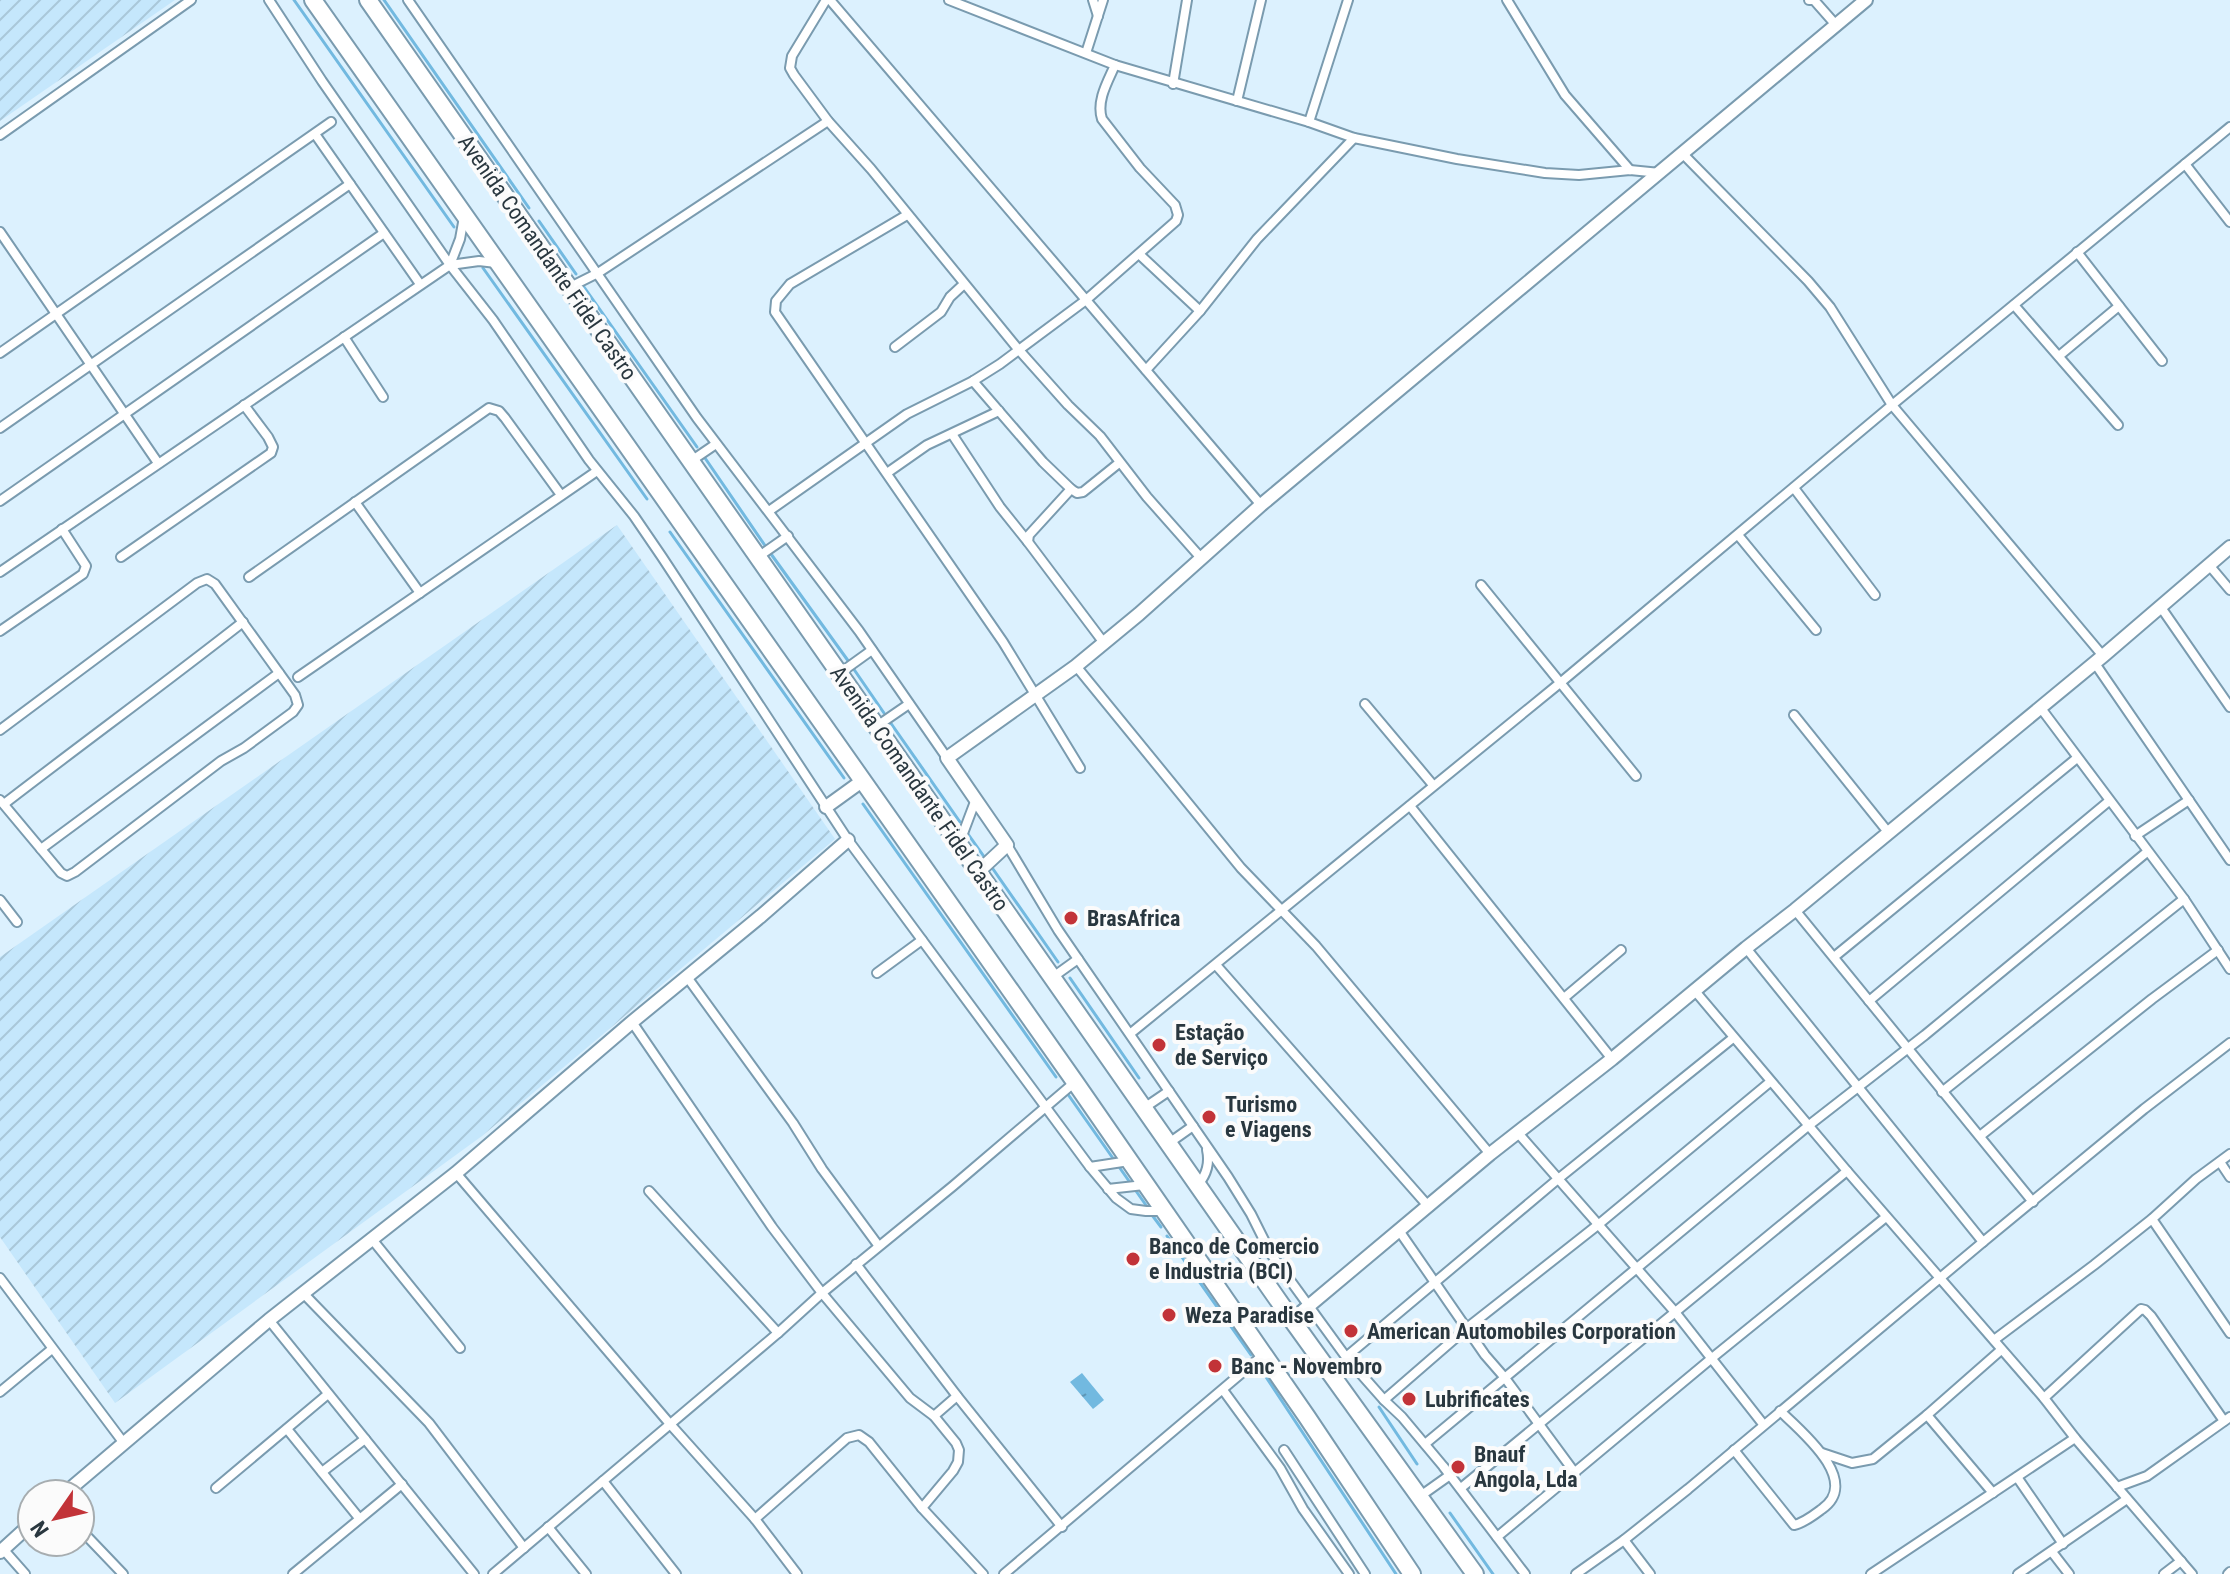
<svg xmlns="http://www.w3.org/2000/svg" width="2230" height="1574" font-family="'Roboto Condensed',sans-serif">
<defs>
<pattern id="industrial-furrows" width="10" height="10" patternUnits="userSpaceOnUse" patternTransform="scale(2)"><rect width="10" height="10" fill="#c5e7fc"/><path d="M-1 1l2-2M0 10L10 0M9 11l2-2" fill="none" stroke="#a9c7d9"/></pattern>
<pattern id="water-ripples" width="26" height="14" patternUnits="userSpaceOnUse" patternTransform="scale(2)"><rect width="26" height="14" fill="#72b9e0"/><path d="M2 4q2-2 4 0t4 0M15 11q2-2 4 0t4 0" fill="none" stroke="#5e97b7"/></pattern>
</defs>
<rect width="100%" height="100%" fill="#dcf1fe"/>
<!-- industrial -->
<g fill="url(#industrial-furrows)">
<path d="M0 0H175L0 121Z"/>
<path d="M617 525 835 839 482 1136 115 1403 0 1237V957Z"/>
</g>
<!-- water -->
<path fill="url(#water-ripples)" d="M1082 1373 1104 1400 1093 1409 1070 1382Z"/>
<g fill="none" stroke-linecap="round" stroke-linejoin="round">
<!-- stream -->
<g stroke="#72b9e0" stroke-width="3">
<path d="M294 0 454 227"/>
<path d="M384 0 529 208"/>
<path d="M539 221 576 274"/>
<path d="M483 268 647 499"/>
<path d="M584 287 697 447"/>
<path d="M705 458 766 547"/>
<path d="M670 532 844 778"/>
<path d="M771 554 849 662"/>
<path d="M853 668 884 713"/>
<path d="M890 722 960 822"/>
<path d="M863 804 1056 1077"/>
<path d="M968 834 985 858"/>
<path d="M993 869 1058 962"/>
<path d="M1070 978 1139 1078"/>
<path d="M1067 1093 1148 1208"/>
<path d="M1152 1215 1161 1227"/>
<path d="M1167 1236 1251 1355"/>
<path d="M1262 1371 1396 1574"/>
<path d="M1379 1407 1417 1464"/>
<path d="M1450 1513 1493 1574"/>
</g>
<!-- street casing -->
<g stroke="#7a9baf" stroke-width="12">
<g id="street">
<path d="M269 0 322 81 450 265 493 320 589 460 634 516 662 557 848 840 1090 1167 1116 1198 1131 1209 1146 1211H1163"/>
<path d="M408 0 697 418 859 631 947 758"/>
<path d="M826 0 792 56 790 68 794 75 828 121 871 169 1018 349 1068 405 1100 436 1147 497 1201 558"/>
<path d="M830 0 1261 505"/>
<path d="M949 0 1115 65 1309 122 1354 138 1457 159 1545 173 1579 175 1630 170 1660 173"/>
<path d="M1093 0 1098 16"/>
<path d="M1507 0 1565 95 1630 170"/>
<path d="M1809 0H1814L1836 25"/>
<path d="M1086 53 1103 0"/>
<path d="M1173 84 1187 0"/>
<path d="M1237 101 1261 0"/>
<path d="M1309 122 1348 0"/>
<path d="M315 134 420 284"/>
<path d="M0 135 191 0"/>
<path d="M1683 154 1808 281 1830 307 1892 405 2103 656"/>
<path d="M2185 164 2230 222"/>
<path d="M907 215 790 284 776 301 775 312 1003 642 1080 768"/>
<path d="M0 232 158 463"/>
<path d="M2077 252 2162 361"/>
<path d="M1139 254 1200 311"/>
<path d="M450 265 460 239 464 217"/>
<path d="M570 287 598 273 828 121"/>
<path d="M2014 305 2118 425"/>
<path d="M344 337 383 397"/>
<path d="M895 347 941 312 950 297 964 284"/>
<path d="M0 353 331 122"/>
<path d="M2059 356 2119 306"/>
<path d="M1146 370 1200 311 1257 239 1354 138"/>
<path d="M0 428 350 184"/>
<path d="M952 434 1000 507 1028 542 1029 535 1071 489 1043 462 973 381"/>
<path d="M691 461 716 444"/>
<path d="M887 473 927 445 999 411"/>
<path d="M1794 488 1875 595"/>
<path d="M1071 489 1077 493 1083 492 1119 463"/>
<path d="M0 501 384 233"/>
<path d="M355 502 420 593"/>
<path d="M769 511 907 414 973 381 1000 364 1086 300 1176 221 1178 215 1175 205 1140 168 1102 119C1096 101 1108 81 1115 65"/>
<path d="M1738 535 1816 630"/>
<path d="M1028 542 1104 643"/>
<path d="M121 557 271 453 273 447 268 437 244 405"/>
<path d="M758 557 788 536"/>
<path d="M2209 565 2230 590"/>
<path d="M0 572 450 265 479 261 496 263"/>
<path d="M249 577 489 408 499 411 505 418 561 495"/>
<path d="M1481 585 1636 776"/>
<path d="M2160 606 2230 707"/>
<path d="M0 631 83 574 86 566 62 529"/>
<path d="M2094 662 2230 860"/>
<path d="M1076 666 1241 868 1316 946 1490 1154"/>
<path d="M840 673 872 650"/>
<path d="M298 677 597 471"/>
<path d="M1365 704 1433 785"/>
<path d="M2040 707 2184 899 2230 969"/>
<path d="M1794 715 1888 832"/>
<path d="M877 726 909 704"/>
<path d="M0 730 197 583 207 579 215 584 295 695 298 705 293 712 244 748 221 761 75 872 67 876 61 873 0 800"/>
<path d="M4 804C83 743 164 684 243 622"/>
<path d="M1410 806 1612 1059"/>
<path d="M2135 836 2189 800"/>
<path d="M959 844 976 799"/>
<path d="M1007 845 1058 930 1228 1177 1251 1214 1271 1254 1346 1357 1384 1400 1402 1417 1443 1466 1525 1574"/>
<path d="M41 849 279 673"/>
<path d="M0 900 17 922"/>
<path d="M1795 910 2033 1202"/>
<path d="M1746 948 1983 1242"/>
<path d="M1834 957 2077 758"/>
<path d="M1216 965 1429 1207"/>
<path d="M877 973 922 940"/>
<path d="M687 977 793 1123 822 1169 878 1245"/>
<path d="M1053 977 1078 959"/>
<path d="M1695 991 1847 1171 2044 1398 2075 1438 2192 1574"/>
<path d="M1564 998 1621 950"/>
<path d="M1869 1001 2109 801"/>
<path d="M632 1022 772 1227 822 1293 910 1398 934 1416 956 1443 959 1450 958 1462 953 1471 922 1508"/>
<path d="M1131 1033 1560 683 1892 405 2230 127"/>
<path d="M1942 1092 2184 899"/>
<path d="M1144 1108 1169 1091"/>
<path d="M1518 1133 1675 1312 1763 1424"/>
<path d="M1980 1136 2152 999 2218 950"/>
<path d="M1169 1143 1193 1126"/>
<path d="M2220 1162 2230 1177"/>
<path d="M1090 1167 1129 1161"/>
<path d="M456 1173 670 1424 755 1519 797 1574"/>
<path d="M1198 1185C1207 1174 1210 1163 1207 1150"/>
<path d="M1108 1189 1144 1185"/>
<path d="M649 1191 778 1333"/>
<path d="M2152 1219 2230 1333"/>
<path d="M1400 1232 1485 1355 1505 1378 1575 1473"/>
<path d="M371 1238 460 1348"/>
<path d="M856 1264 957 1396 1062 1527"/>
<path d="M0 1278 123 1442"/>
<path d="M303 1293 429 1423 524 1548"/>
<path d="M269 1320 474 1574"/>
<path d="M1994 1340 2094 1265 2152 1219 2196 1179 2230 1154"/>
<path d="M1346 1357 1558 1179 1733 1038"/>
<path d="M1223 1390 1280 1468 1303 1509 1349 1574"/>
<path d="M0 1392 52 1349"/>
<path d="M2044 1398 2141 1309 2145 1310 2151 1316 2224 1421"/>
<path d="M1384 1400 1467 1328 1599 1224 1770 1082"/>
<path d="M1927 1415 1993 1493"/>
<path d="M934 1416 957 1396"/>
<path d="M287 1429 359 1518"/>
<path d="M1425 1444 1808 1126 1925 1035 2147 852"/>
<path d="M1284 1450 1365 1574"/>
<path d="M1734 1450 1794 1525C1804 1523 1814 1515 1822 1509 1862 1481 1801 1431 1780 1411"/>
<path d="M1822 1453 1852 1463 1873 1459 1927 1415 2001 1350"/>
<path d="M322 1472 365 1439"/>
<path d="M2017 1477 2063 1544"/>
<path d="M603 1481 676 1574"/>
<path d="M2117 1487 2147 1476 2230 1417"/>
<path d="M216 1488 328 1394"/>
<path d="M1461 1488 1847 1171"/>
<path d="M1419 1497 1450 1475"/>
<path d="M755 1519 847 1438 859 1435 869 1442 922 1508 983 1574"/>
<path d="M548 1527 586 1574"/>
<path d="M80 1529 123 1574"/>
<path d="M1497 1537 1712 1358 1886 1217"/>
<path d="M1624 1540 1650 1574"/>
<path d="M3 1549 25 1574"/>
<path d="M2052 1552 2069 1574"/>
<path d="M293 1574 402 1484"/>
<path d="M493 1574 778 1333 822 1293 953 1186 1075 1082"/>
<path d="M1004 1574 1263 1355"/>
<path d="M1576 1574 1624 1540 1688 1489 1983 1242 2144 1109 2230 1043"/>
<path d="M1871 1574 2075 1438"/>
<path d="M2018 1574 2127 1499"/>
<path d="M2164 1574 2181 1561"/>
<path d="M2228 1574 2230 1572"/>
</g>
</g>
<!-- secondary casing -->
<g stroke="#7a9baf" stroke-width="16">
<g id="secondary">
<path d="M826 807 862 781"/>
<path d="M978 872 1007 845 947 758 1076 666 1139 614 1261 505 1866 0"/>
<path d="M1292 1320 1490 1154 1612 1059 1746 948 1795 910 2103 656 2230 547"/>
<path d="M64 1494 269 1320 456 1173 632 1022 761 916 848 840"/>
<path d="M0 1552 32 1523"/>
</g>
</g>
<!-- highway casing -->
<g stroke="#7a9baf" stroke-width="20">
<g id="highway">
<path d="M313 0 1075 1082 1307 1417 1412 1574"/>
<path d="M368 0 1292 1320 1475 1574"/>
</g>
</g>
<!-- street -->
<use href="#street" stroke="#fff" stroke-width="8"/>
<!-- secondary -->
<use href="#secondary" stroke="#fff" stroke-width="12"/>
<!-- highway -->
<use href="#highway" stroke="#fff" stroke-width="16"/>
</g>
<!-- markers -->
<g fill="#c23338" stroke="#fbfbfb" stroke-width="3">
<circle cx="1071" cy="918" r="8"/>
<circle cx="1159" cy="1045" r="8"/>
<circle cx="1209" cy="1117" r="8"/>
<circle cx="1133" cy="1259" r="8"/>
<circle cx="1169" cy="1315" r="8"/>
<circle cx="1351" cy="1331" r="8"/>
<circle cx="1215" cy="1366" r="8"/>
<circle cx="1409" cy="1399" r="8"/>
<circle cx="1458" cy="1467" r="8"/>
</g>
<g text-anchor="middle" stroke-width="8" stroke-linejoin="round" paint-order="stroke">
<!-- street labels -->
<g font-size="22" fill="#29373f" stroke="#fbfbfb">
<text transform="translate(548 257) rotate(55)" y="8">Avenida Comandante Fidel Castro</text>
<text transform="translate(920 788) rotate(55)" y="8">Avenida Comandante Fidel Castro</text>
</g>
<!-- poi labels -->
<g font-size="22" font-weight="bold" fill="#29373f" stroke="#fbfbfb" text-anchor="start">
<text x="1087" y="926">BrasAfrica</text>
<text x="1175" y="1040">Estação<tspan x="1175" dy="25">de Serviço</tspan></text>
<text x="1225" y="1112">Turismo<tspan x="1225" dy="25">e Viagens</tspan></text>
<text x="1149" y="1254">Banco de Comercio<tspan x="1149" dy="25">e Industria (BCI)</tspan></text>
<text x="1185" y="1323">Weza Paradise</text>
<text x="1367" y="1339">American Automobiles Corporation</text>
<text x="1231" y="1374">Banc - Novembro</text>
<text x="1425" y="1407">Lubrificates</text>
<text x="1474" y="1462">Bnauf<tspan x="1474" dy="25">Angola, Lda</tspan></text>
</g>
</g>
<!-- north arrow -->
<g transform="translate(56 1518) rotate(236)"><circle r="38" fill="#fbfbfb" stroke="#a7adb0" stroke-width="2"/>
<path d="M0-6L14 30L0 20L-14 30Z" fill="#c23338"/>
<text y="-12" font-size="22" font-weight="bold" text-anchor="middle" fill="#29373f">N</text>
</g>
</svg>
